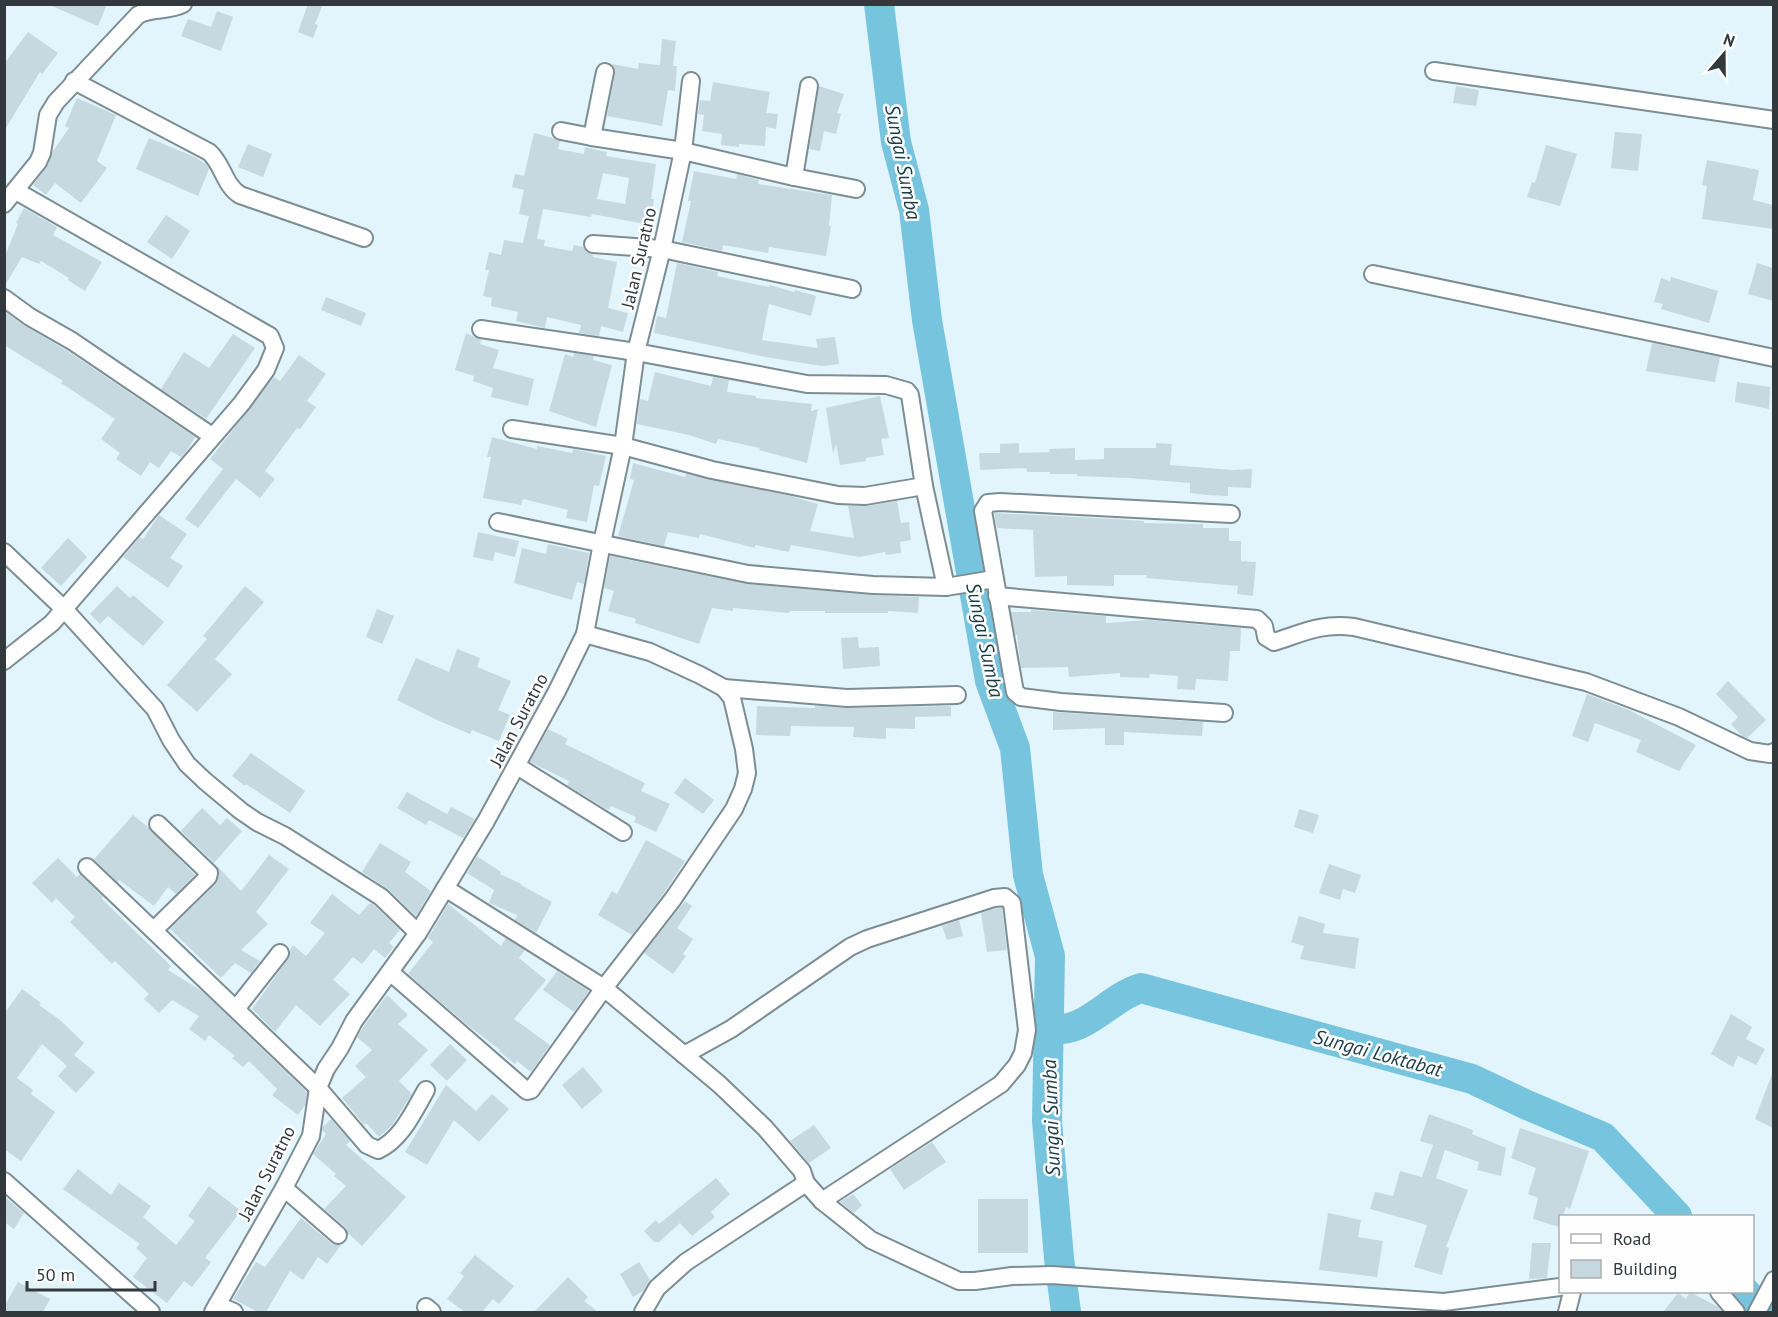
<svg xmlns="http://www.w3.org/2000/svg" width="1778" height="1317" font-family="'PT Sans',sans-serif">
<rect width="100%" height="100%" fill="#e2f5fc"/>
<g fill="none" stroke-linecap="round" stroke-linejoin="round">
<!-- river -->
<g stroke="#77c4de" stroke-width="30">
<path d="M879 4 896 142 914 210 927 320 990 681 1015 748 1028 875 1050 956 1047 1121 1059 1258 1066 1312"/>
<path d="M1049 1029C1087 1034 1108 998 1141 988L1472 1079 1527 1105 1603 1137 1677 1216"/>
<path d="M1745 1292 1752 1300 1772 1312"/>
</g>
</g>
<!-- building -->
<g fill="#c7d9e0" fill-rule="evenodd">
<path d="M47 4H107L98 26Z"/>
<path d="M308 4H323L315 24 318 25 313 38 298 32Z"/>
<path d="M217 11 233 17 221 51 181 36 188 19 211 27Z"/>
<path d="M28 32 58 53 42 74 40 72 4 131V64Z"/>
<path d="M662 39 676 41 673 66H677L675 91 668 90 662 126 607 116 615 74 612 64 638 69 639 63 660 65Z"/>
<path d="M713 82 770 92 766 113 778 114 776 129 766 127 765 146 739 144V147L721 145 722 134 702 131 704 115 698 114 700 100 710 101Z"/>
<path d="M819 86 844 94 837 113 841 114 836 134 824 131 820 151 809 149Z"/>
<path d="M1456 86 1479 90 1476 106 1453 103Z"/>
<path d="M77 98 116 115 97 161 107 168 81 203 55 183 46 195 33 185 46 168 53 151 69 128 65 126Z"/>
<path d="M1615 132 1642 134 1638 171 1611 168Z"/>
<path d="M534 133 553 138 560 141 558 149 584 154 585 147 607 152 606 156 656 164 651 199H654L650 225 592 214 591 217 543 209 537 239 545 240 544 246 572 251 574 245 583 247 587 252 593 255V257L617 262 608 308 628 313 623 332 601 326 599 336 579 333 581 325 547 317 545 328 516 321 518 312 491 306 492 298 483 296 489 270H485L489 252 501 255 504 240 523 243 529 216 519 214 524 190 512 187 515 174 524 176ZM603 173 629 178 625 204 597 199Z"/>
<path d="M149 138 195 157 206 164 209 169 198 196 136 169Z"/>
<path d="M248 144 272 154 263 177 238 167Z"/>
<path d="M1546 145 1577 154 1560 206 1527 197 1532 182 1535 183Z"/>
<path d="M1707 160 1759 170 1753 200 1773 205V229L1702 219 1707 186 1702 185Z"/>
<path d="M694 171 736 179 737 174 759 180 758 184 832 195 829 226H831L826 256 769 247 768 253 723 245 722 251 682 242 691 201H688Z"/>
<path d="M24 208 57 227 53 235 102 262 85 291 68 280 69 278 41 261 39 264 22 257 4 287V258L18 224 16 223Z"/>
<path d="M166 215 190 231 172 259 147 242Z"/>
<path d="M677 263 718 272 717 276 769 287 770 285 794 292 795 290 816 296 811 316 769 304 762 340 818 348 816 339 835 337 839 364 822 366 765 357 654 333 657 316 666 318Z"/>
<path d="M1757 263 1773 268V301L1748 294Z"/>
<path d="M1671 277 1718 291 1709 323 1661 309 1663 304 1654 302 1661 278 1670 281Z"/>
<path d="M326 297 366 313 361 326 321 310Z"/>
<path d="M4 311 25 326 66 350 195 437 186 452 181 457 171 451 159 468 150 462 141 476 116 459 120 453 101 439 115 419 61 383 63 381 4 345Z"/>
<path d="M466 333 481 340 480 344 499 350 493 368 534 379 528 406 491 397 493 388 473 381 474 376 455 370Z"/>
<path d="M233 334 255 348 206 419 161 389 184 352 209 368Z"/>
<path d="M1652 343 1720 357 1715 382 1646 371Z"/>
<path d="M574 353 594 356 593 360 612 365 596 427 549 411 565 354 573 357Z"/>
<path d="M299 355 326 374 307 401 316 407 300 429 297 428 265 471 275 479 260 498 236 479 198 528 185 519 223 469 210 459 274 377 280 381Z"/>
<path d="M655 372 711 386 713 377 729 380 727 392 756 396V398L812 404 811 411 818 409 807 463 759 450 760 448 718 439 716 444 689 435 637 424 640 399 648 401Z"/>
<path d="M1737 382 1770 387 1769 409 1735 402Z"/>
<path d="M880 396 889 438 881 439 884 455 866 458V461L840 465 836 444 833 454 826 408Z"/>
<path d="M492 437 537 449V446L572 453 573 449 606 456 599 486 594 485 587 522 566 518 568 510 523 499 521 505 483 498 491 457H487Z"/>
<path d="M1019 443V453L1050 452 1049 449 1075 448V460L1104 459V448H1156V443L1172 444 1170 465 1233 470 1252 469 1251 488 1228 487V496L1206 495 1190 493V483L1129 478 1077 476V474H1050V472H1027L1026 468 980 470 979 453H1000V444Z"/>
<path d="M633 463 685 477 686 474 791 496 818 504 810 531 854 538 848 506H867L897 501 901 523 909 522 911 540 900 542 901 553 886 555 885 552 859 557 791 545 789 552 755 545V548L700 534 699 538 668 532 664 546 618 536 634 480 630 479Z"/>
<path d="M994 513 1115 519 1144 521V523L1203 524V528H1229V541H1241V561L1256 562 1253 596 1237 594 1238 586 1146 578 1147 575H1114V586L1067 585V576L1035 577 1033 530 997 528Z"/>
<path d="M159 515 187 534 170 558 183 566 168 588 123 557 140 537 143 539Z"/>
<path d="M478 532 519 541 515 557 495 552 493 561 473 557Z"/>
<path d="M68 538 87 557 61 586 41 568Z"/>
<path d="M548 544 589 553 584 584 577 582 572 600 514 583 522 548 546 554Z"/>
<path d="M610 556 747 584 872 595 919 597 918 613 888 611V613H825V611H790L789 613 733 608V611L712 608 699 644 635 623 636 619 608 611 614 591 604 588Z"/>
<path d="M117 586 130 598 133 595 164 622 143 646 108 616 100 624 90 614Z"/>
<path d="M245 586 264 602 215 659 232 674 197 712 167 685 207 639 203 636Z"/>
<path d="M377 609 394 616 382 644 366 637Z"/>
<path d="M1031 610 1106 616V623L1147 620 1241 628 1240 651H1230L1228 681 1196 679 1195 690 1177 689 1178 676 1150 674 1149 678 1120 677V673L1069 677 1068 667 1021 668 1017 635H1015L1011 612H1031Z"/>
<path d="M858 637 859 648 879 647 880 666 843 669 841 638Z"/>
<path d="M457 649 480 658 477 667 511 681 498 710 510 715 499 741 472 730 470 734 437 720 397 700 416 658 449 672Z"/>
<path d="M1728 681 1766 720 1747 738 1741 735 1731 724 1738 717 1716 694Z"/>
<path d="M1587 694 1629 710 1696 745 1679 771 1636 752 1641 740 1595 723 1588 742 1572 736Z"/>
<path d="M757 706 815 708V706L847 708 951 706V716L915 717V729L886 728V739L853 737 854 727 791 726 790 736 756 735Z"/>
<path d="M1053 712 1203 722 1202 736 1124 732V745H1105V728L1053 730Z"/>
<path d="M548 729 568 739 565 744 645 783 641 791 670 804 656 832 634 822 636 817 611 806 609 810 603 807 567 785 569 781 530 762Z"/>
<path d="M251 753 305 791 290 813 246 784 245 786 232 776Z"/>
<path d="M685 778 714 800 703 814 674 793Z"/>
<path d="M407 792 447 814 451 807 475 819 463 838 429 820 426 825 397 808Z"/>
<path d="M202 808 220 825 227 818 242 831 214 863 181 831Z"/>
<path d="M1299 809 1319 815 1313 833 1294 827Z"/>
<path d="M133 815 148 827 195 875 176 894 168 887 154 906 119 880 117 882 94 859Z"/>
<path d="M646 840 685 861 664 893 632 935 598 915 612 891 617 894Z"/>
<path d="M380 843 411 862 405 872 431 891 416 916 388 889 362 872Z"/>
<path d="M269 855 289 869 256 912 268 924 241 950 260 961 251 973 235 963 221 978 170 929 216 884 219 875 217 866 241 891Z"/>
<path d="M477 856 501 872 500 874 521 884V885L552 902 536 933 515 920 517 915 489 903 494 890 467 873Z"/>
<path d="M58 858 77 877 80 874 103 897 102 899 171 966 168 970 202 991 307 1092 305 1105 298 1115 272 1095 277 1089 249 1061 243 1067 232 1058 235 1056 209 1035 205 1041 189 1029 199 1016 172 1000 159 1013 144 999 149 994 115 961 112 964 70 922 75 917 56 898 52 903 32 883Z"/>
<path d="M1329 864 1361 875 1355 893 1343 889 1340 900 1319 893Z"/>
<path d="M332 894 359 915 370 903 374 905 400 930 389 943 394 947 385 958 374 949 362 964 353 957 333 980 350 994 320 1026 296 1005 275 1032 252 1009 288 959 290 950 293 945 306 956 325 933 310 923Z"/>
<path d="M685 901 692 906 677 928 693 939 683 954 686 956 673 974 644 953Z"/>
<path d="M448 904 501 946 506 938 525 950 519 958 546 980 514 1019 550 1045 531 1072 517 1061 515 1064 499 1051 500 1050 465 1023 408 974 433 942 428 938Z"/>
<path d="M996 908H1002L1007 950 987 952 981 913Z"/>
<path d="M1299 916 1325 924 1323 933 1359 938 1355 969 1300 959 1304 946 1291 942Z"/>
<path d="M959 920 963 936 947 940 942 926Z"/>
<path d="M557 971 589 991 574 1012 543 990Z"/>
<path d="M22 989 41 1003 39 1005 60 1020 84 1043 74 1055 95 1072 76 1093 58 1076 67 1066 42 1044 17 1078 33 1090 31 1094 55 1112 21 1161 4 1149V1014Z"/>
<path d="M387 995 408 1015 398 1024 428 1050 399 1081 412 1094 392 1125 379 1137 366 1123 364 1125 342 1098 366 1077 355 1066 372 1050 357 1037 363 1027Z"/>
<path d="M1731 1014 1752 1027 1746 1039 1765 1049 1756 1065 1738 1056 1733 1067 1711 1054Z"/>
<path d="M450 1044 467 1060 447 1081 430 1065Z"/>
<path d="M583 1067 603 1091 582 1109 562 1085Z"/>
<path d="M1772 1074H1773V1128L1755 1119Z"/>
<path d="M446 1085 476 1111 492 1094 509 1109 479 1142 454 1120 427 1165 405 1152Z"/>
<path d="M1429 1114 1473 1130 1472 1134 1506 1148 1501 1176 1477 1170 1479 1162 1445 1150 1436 1178 1468 1190 1446 1247 1449 1248 1442 1275 1414 1267 1427 1225 1370 1209 1375 1192 1393 1196 1400 1171 1422 1177 1433 1145 1420 1141Z"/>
<path d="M331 1119 350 1141 346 1145 406 1197 362 1246 349 1234 348 1235 345 1227 324 1209 346 1186 334 1176 336 1174 313 1154 326 1134 322 1130 323 1127Z"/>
<path d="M814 1125 831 1148 809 1163 790 1141Z"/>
<path d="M1520 1128 1589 1151 1570 1209 1566 1207 1563 1216H1560L1559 1227 1533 1219 1538 1198 1528 1194 1536 1168 1511 1158Z"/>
<path d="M932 1142 946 1162 904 1190 890 1169Z"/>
<path d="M78 1169 111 1195 119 1183 151 1206 143 1217 176 1245 195 1221 188 1216 209 1186 241 1211 205 1258 211 1262 192 1287 184 1281 167 1303 133 1277 147 1258 136 1248 140 1244 63 1189Z"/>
<path d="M716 1178 730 1194 711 1212 715 1217 692 1236 680 1223 659 1242H654L644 1231 656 1220 659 1224Z"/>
<path d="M853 1194 862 1205 854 1213 840 1202Z"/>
<path d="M4 1196 24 1213 14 1229 4 1222Z"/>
<rect x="978" y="1199" width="50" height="54"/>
<path d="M1328 1213 1361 1220 1358 1237 1383 1241 1377 1277 1319 1270Z"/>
<path d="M301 1218 331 1243 341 1245 327 1264 318 1257 303 1280 290 1271 266 1312H258L233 1299 256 1262 265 1267Z"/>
<path d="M1532 1243H1551L1547 1278 1529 1279Z"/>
<path d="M475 1255 514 1286 499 1304 493 1299 482 1312H465L447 1299 464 1276 460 1273Z"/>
<path d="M639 1262 650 1280 643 1291 633 1297 620 1274Z"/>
<path d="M568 1277 588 1297 584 1301 598 1312H534Z"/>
<path d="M18 1282 50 1299 43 1312H4V1307Z"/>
<path d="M1690 1292 1718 1307 1723 1312H1663L1678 1293 1686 1299Z"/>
</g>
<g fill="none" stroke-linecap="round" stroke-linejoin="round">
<!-- street casing -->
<g stroke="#7c8d93" stroke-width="20">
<g id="street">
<path d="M1434 71 1774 120"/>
<path d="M605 72 592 137 683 151 794 177 856 189"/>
<path d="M74 81 209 152C223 164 224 185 240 195L364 238"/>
<path d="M561 131 592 137"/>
<path d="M794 177 809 86"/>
<path d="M4 204 38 162 42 153 48 115 56 102 138 15C152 7 168 12 183 4"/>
<path d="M593 244 662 249 852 289"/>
<path d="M1373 274 1774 358"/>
<path d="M4 298 30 317 72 341 212 436"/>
<path d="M481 329 636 352 807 384 886 385 907 391 910 395 924 486 946 587"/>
<path d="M512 429 623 446 712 470 838 495 865 496 924 486"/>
<path d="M498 522 748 574 873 585 946 587 994 579"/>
<path d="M4 552 64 609 155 709 171 740 187 764 205 781 241 811 257 822 285 836 381 897 418 933"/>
<path d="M997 596 1257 619 1264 626 1266 637 1274 642C1305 632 1321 623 1354 627L1586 682 1679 717 1750 751 1770 754 1774 752"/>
<path d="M4 661 52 623 64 609 242 403 266 370 275 348 270 336 16 191"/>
<path d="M724 688 847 698 957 695"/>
<path d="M1224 713 1061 702 1021 697 1015 692 1013 681 983 511 988 503 1000 502 1231 514"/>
<path d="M517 766 623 832"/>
<path d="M87 867 318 1088 367 1145 378 1150C401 1140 414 1111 426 1090"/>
<path d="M445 888 604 988 719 1084 765 1128 802 1171 806 1183 822 1201 871 1240 959 1281H975L1012 1276 1052 1275 1444 1302 1560 1287"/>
<path d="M154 930 208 877 209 873 158 824"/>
<path d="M390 972 527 1091 531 1090 604 988 673 899 734 809 743 789 747 773 744 749 732 698 724 688 700 675 650 652 585 634"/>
<path d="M236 1009 280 953"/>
<path d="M684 1055 731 1029 850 947 867 939 994 898 1005 897 1012 903 1027 1030 1023 1053 1017 1065 1001 1084 822 1201"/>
<path d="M4 1181 151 1312"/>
<path d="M284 1188 338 1235"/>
<path d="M1719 1292 1736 1312"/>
<path d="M217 1305 234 1312"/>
<path d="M426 1307 432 1312"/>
<path d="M213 1312 284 1188 311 1136 318 1088 326 1069 340 1048 354 1021 418 933 486 821 557 691 585 634 602 543 623 446 636 352 662 249 683 151 691 81"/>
<path d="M643 1312 657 1288 686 1262 806 1183"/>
<path d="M1567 1312 1572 1292"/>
<path d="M1757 1312 1774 1280"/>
</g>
</g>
<!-- street -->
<use href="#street" stroke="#fff" stroke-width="16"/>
</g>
<g text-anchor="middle" stroke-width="5" stroke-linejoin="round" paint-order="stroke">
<!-- street labels -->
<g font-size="18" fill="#32393c" stroke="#fefefe">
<text transform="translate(639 258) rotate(-77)" y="6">Jalan Suratno</text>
<text transform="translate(519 720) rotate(-62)" y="6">Jalan Suratno</text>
<text transform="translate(267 1173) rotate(-63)" y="6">Jalan Suratno</text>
</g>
<!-- water labels -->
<g font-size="20" font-style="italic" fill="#183c47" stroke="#fefefe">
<text transform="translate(903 162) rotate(79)" y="7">Sungai Sumba</text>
<text transform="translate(985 640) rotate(78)" y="7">Sungai Sumba</text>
<text transform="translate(1378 1053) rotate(15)" y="7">Sungai Loktabat</text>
<text transform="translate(1051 1118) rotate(-92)" y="7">Sungai Sumba</text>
</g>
</g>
<!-- border -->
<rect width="1778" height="1317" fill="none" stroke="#32393c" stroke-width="12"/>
<!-- legend -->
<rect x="1559" y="1215" width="195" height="78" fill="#fefefe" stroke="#acafb0" stroke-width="1.5"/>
<rect x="1571" y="1234" width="30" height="9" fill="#ffffff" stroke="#acafb0" stroke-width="1.5"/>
<text x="1613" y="1245" font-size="18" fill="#32393c">Road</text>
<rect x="1571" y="1260" width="30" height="18" fill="#c7d9e0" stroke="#acafb0" stroke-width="1.5"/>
<text x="1613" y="1275" font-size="18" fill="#32393c">Building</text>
<!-- north arrow -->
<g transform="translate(1724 54) rotate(20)" stroke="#fefefe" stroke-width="4.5" paint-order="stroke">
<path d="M0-4.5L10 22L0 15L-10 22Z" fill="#32393c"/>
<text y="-9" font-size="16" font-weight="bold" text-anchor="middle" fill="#32393c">N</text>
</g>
<!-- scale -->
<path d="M27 1281v9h128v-9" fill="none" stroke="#32393c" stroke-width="3"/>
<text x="36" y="1281" font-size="18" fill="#32393c" stroke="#fefefe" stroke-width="4.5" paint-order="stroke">50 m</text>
</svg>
